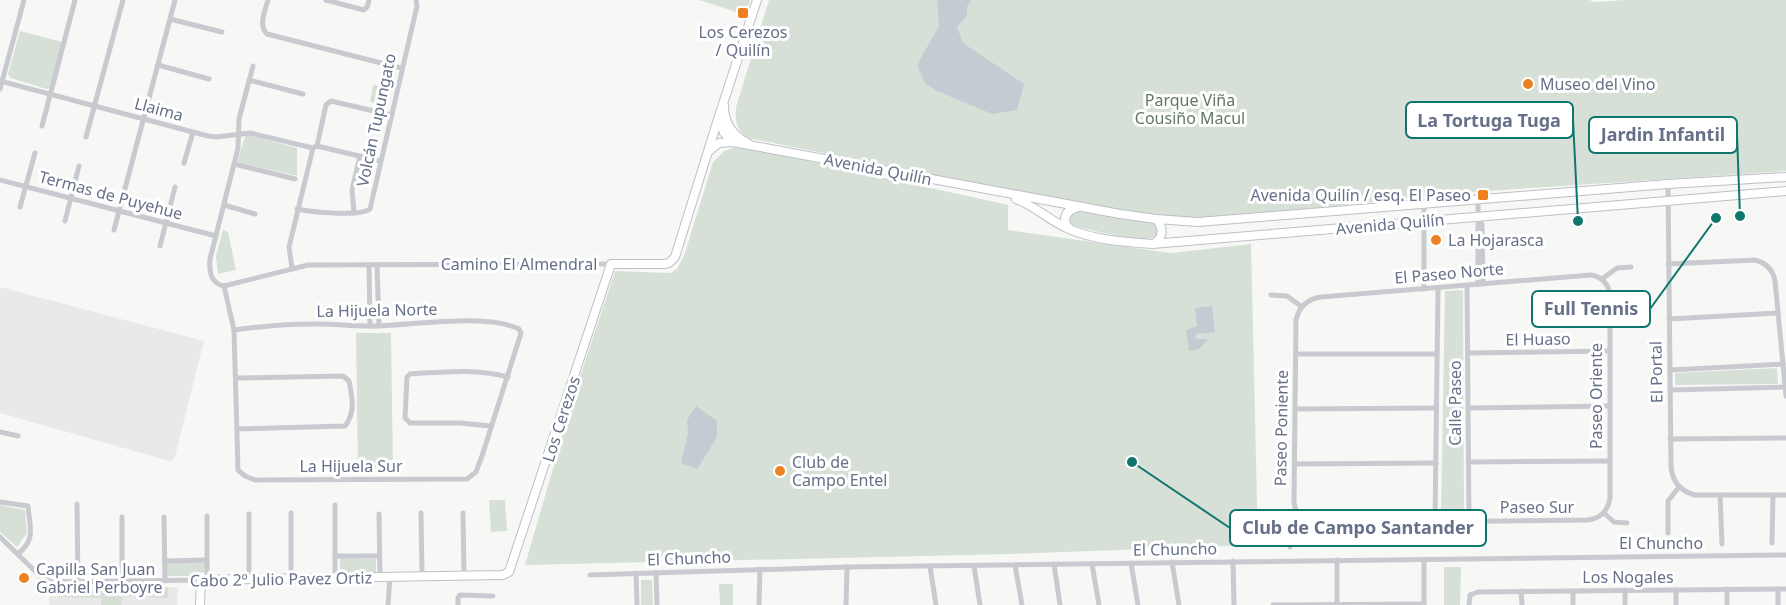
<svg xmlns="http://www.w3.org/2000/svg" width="1786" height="605" font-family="'Noto Sans',sans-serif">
<rect width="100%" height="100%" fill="#f7f8f5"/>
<!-- built -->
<g fill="#e8e9e8">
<path d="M0 287 204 341 175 457 170 461 0 413Z"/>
<path d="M178 587 177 605H49L50 589Z"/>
</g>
<!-- green -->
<g fill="#d7e0d6">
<path d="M699 0H750L746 15Z"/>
<path d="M769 0H1589L1595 2 1625 0H1786V171L1458 193 1257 214 1197 219 1139 213 999 188 748 138C736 130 735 121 736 107Z"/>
<path d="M20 31 62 42 50 88 46 89 11 78 8 74Z"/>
<path d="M382 66 394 69 396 72 388 106 370 102 373 85 378 86Z"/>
<path d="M246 134 297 148V176L237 162Z"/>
<path d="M740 146 1008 205V230L1171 253 1251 244 1258 545 1011 554 525 565 576 389 615 271 670 273 677 269 684 256 713 162 724 151Z"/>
<path d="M1078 210 1151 222 1156 225 1157 235C1146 246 1094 230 1078 227L1072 225 1069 220V215Z"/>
<path d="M223 230 228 232 236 270 218 274 216 256Z"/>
<path d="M1463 290 1464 515 1441 517 1445 291Z"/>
<path d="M356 333H391L393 471 358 472Z"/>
<path d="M1777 368 1778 384 1675 385V373Z"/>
<path d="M489 500H505L507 531 491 532Z"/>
<path d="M0 505 25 510 27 533 17 547 0 532Z"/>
<path d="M340 558 376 559V572H340Z"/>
<path d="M205 561V571L197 576H167V562Z"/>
<path d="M1444 567H1461L1460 605H1444Z"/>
<path d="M641 580H652L653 605H641Z"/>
<path d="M719 584H733V605H720Z"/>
<path d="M168 587V598L122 596 121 605H101V598L59 597 62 592 60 589Z"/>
</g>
<!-- water -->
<g fill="#c4cbd3">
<path d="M937 0H971L967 7V16L957 27 963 43 1024 84 1017 110 992 114 937 91 925 83 917 65 939 26Z"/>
<path d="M1212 306 1215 332 1195 334 1196 339H1208L1199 349 1189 351 1186 330 1197 326 1195 308Z"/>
<path d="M696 406 717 421V437L697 469 681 463 688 433 687 420Z"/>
</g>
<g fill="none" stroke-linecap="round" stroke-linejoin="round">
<!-- secondary casing -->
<g stroke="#bdbfc5" stroke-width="10">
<g id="secondary">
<path d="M724 106C724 124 733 136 749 144"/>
<path d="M733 142 724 133 719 116 757 0"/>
<path d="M708 152 719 143 733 142 1120 214 1156 219 1198 222 1668 184 1786 177"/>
<path d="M1016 199C1035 206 1050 221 1069 229 1094 240 1125 242 1152 244L1786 191"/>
<path d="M1069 228 1065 223C1064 214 1069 209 1078 207"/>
<path d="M1153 244C1164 238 1164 228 1156 219"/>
<path d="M200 605 201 580 503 575 509 572 611 264H664L669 263 675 257 719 116"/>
</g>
</g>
<!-- street -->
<g stroke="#c8cacf" stroke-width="5">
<path d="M268 0C265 11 258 25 267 34L401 68"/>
<path d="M326 0 364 10 367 7 369 0"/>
<path d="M170 19 222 32"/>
<path d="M158 65 209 79"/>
<path d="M253 66 239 119 238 148 210 259C209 271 210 283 224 286L308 265 611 264"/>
<path d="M249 80 303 94"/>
<path d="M0 81 208 136 216 137 250 133 313 148"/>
<path d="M0 89 24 0"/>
<path d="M42 126 75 0"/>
<path d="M86 137 123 0"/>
<path d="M317 146 326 105 331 101 391 115"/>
<path d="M314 147 317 146 380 161"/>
<path d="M184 163 193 132"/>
<path d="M234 164 295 179"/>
<path d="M0 180 216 236"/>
<path d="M1668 184 1671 466C1672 481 1680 491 1695 495H1786"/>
<path d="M1424 204V289"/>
<path d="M224 205 255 214"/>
<path d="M20 207 35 153"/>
<path d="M297 209C312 212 359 217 370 209L417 6 416 0"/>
<path d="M354 213 352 190 360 156"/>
<path d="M1479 218 1482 224 1483 284"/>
<path d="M65 221 79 166"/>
<path d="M114 230 175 0"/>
<path d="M160 246 175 187"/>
<path d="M1668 264 1755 260C1766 263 1773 269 1775 281L1786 396"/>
<path d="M369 265 370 326"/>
<path d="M377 265 379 326"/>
<path d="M292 268 289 247 313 148"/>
<path d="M1591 275C1602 277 1608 283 1610 294V498C1608 511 1600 519 1587 520L1314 523C1302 521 1296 514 1294 503L1296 320C1299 307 1307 299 1321 297Z"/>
<path d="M1602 279 1617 268 1631 267"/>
<path d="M1478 284V200"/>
<path d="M1467 285 1469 521"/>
<path d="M224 286 234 330 238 470 245 476 255 480 467 479 476 472 482 456 521 333 519 329C486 313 415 325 377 326 357 327 337 324 317 324 289 324 261 326 234 330"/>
<path d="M1271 295 1287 296 1302 307"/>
<path d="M1669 319 1778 313"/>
<path d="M1468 353 1609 351"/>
<path d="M1296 354H1437"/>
<path d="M1670 370 1783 364"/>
<path d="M236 378 343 376 349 381C352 397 356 412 345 426L237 429"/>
<path d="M1670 390 1785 387"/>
<path d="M1468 408 1610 406"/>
<path d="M1295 409 1436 408"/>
<path d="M491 426 460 423H410L405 418 407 377 410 374C443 372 475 368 508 377"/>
<path d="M0 432 18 436"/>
<path d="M1670 439 1786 438"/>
<path d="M1469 462 1610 461"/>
<path d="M1294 464 1436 463"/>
<path d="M1720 495 1722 544"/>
<path d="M0 502 28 506C30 528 36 539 18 554"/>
<path d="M77 504 78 582"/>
<path d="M335 505V577"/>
<path d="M421 513 422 576"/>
<path d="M463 513 464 576"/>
<path d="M1604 513 1614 522 1627 523"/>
<path d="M249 514V579"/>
<path d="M379 514 380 577"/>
<path d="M207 516V580"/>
<path d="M122 517V581"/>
<path d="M164 517 165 581"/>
<path d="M1435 521 1438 288"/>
<path d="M1668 533V501L1679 487"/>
<path d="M0 537 40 576 51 582 201 580"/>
<path d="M1772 543 1773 495"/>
<path d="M1290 547 1292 528 1299 516"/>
<path d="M335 556H379"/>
<path d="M1424 559V605"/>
<path d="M1337 560V605"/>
<path d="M165 561 207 560"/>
<path d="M1233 561 1234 605"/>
<path d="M1172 562 1179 605"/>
<path d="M1131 563 1138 605"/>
<path d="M1054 564 1060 605"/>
<path d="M1092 564 1099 605"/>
<path d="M1015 565 1022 605"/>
<path d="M930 566 936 605"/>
<path d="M974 566 980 605"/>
<path d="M636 573 637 605"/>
<path d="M656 573 657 605"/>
<path d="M590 575 847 567 1786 555"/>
<path d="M291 578V513"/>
<path d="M1727 589V605"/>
<path d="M1778 589V605"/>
<path d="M1625 590V605"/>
<path d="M1676 590V605"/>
<path d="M1521 591 1522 605"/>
<path d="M1573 591V605"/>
<path d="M388 605 390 577"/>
<path d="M458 605V598L460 595 493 596"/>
<path d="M759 605 760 569"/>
<path d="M846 605 847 567"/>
<path d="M1273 605 1424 604"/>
<path d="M1469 605 1470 595 1478 592 1786 589"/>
</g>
<!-- secondary -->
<use href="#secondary" stroke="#fff" stroke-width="8"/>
</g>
<!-- markers -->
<g fill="#ec8122" stroke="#fff" stroke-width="2">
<rect x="737" y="7" width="12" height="12" rx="3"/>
<circle cx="1528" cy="84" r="6"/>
<rect x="1477" y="189" width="12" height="12" rx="3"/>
<circle cx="1436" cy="240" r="6"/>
<circle cx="780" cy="471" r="6"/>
<circle cx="24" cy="578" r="6"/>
</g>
<g text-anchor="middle" stroke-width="6" stroke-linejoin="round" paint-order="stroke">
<!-- poi labels -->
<g font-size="16" fill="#667088" stroke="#fff" text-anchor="start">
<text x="743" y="38" text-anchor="middle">Los Cerezos<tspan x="743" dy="18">/ Quilín</tspan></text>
<text x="1540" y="90">Museo del Vino</text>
<text x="1471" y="201" text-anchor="end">Avenida Quilín / esq. El Paseo</text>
<text x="1448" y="246">La Hojarasca</text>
<text x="792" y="468">Club de<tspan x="792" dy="18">Campo Entel</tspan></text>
<text x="36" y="575">Capilla San Juan<tspan x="36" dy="18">Gabriel Perboyre</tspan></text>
</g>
<!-- park labels -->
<g font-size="16" fill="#617962" stroke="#fff">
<text x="1190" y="106">Parque Viña<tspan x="1190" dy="18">Cousiño Macul</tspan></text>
</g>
<!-- street labels -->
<g font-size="16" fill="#667088" stroke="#fff">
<text transform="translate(159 109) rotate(15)" y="6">Llaima</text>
<text transform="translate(376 120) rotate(-78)" y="6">Volcán Tupungato</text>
<text transform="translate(878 169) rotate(11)" y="6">Avenida Quilín</text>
<text transform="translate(111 195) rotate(15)" y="6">Termas de Puyehue</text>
<text transform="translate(1390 224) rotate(-5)" y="6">Avenida Quilín</text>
<text x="519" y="270">Camino El Almendral</text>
<text transform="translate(1449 273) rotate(-5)" y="6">El Paseo Norte</text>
<text transform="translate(377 310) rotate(-1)" y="6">La Hijuela Norte</text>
<text transform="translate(1538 339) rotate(-1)" y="6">El Huaso</text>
<text transform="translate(1656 372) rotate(-91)" y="6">El Portal</text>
<text transform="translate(1596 396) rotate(-90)" y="6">Paseo Oriente</text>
<text transform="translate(1455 403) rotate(-90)" y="6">Calle Paseo</text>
<text transform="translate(561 419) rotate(-72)" y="6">Los Cerezos</text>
<text transform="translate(1281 428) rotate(-89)" y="6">Paseo Poniente</text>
<text x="351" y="472">La Hijuela Sur</text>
<text x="1537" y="513">Paseo Sur</text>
<text x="1661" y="549">El Chuncho</text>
<text transform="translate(1175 549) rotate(-1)" y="6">El Chuncho</text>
<text transform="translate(689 558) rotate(-2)" y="6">El Chuncho</text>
<text x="1628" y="583">Los Nogales</text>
<text transform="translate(281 579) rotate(-1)" y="6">Cabo 2º Julio Pavez Ortiz</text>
</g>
</g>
<!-- callouts -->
<path fill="none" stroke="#0f766e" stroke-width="2" d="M1578 221L1573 120M1740 216L1737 135M1716 218L1650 309M1132 462L1230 528"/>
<g fill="#0f766e" stroke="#fff" stroke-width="2">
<circle cx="1578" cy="221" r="6"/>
<circle cx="1740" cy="216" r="6"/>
<circle cx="1716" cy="218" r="6"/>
<circle cx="1132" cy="462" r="6"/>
</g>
<g fill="#fff" stroke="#0f766e" stroke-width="2">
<rect x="1406" y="102" width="167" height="36" rx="6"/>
<rect x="1589" y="117" width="148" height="36" rx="6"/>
<rect x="1532" y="291" width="118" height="36" rx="6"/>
<rect x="1230" y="510" width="256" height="36" rx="6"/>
</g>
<g font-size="18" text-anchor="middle" font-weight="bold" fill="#667088">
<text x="1489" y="127">La Tortuga Tuga</text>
<text x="1663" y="141">Jardin Infantil</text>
<text x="1591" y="315">Full Tennis</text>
<text x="1358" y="534">Club de Campo Santander</text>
</g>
</svg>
